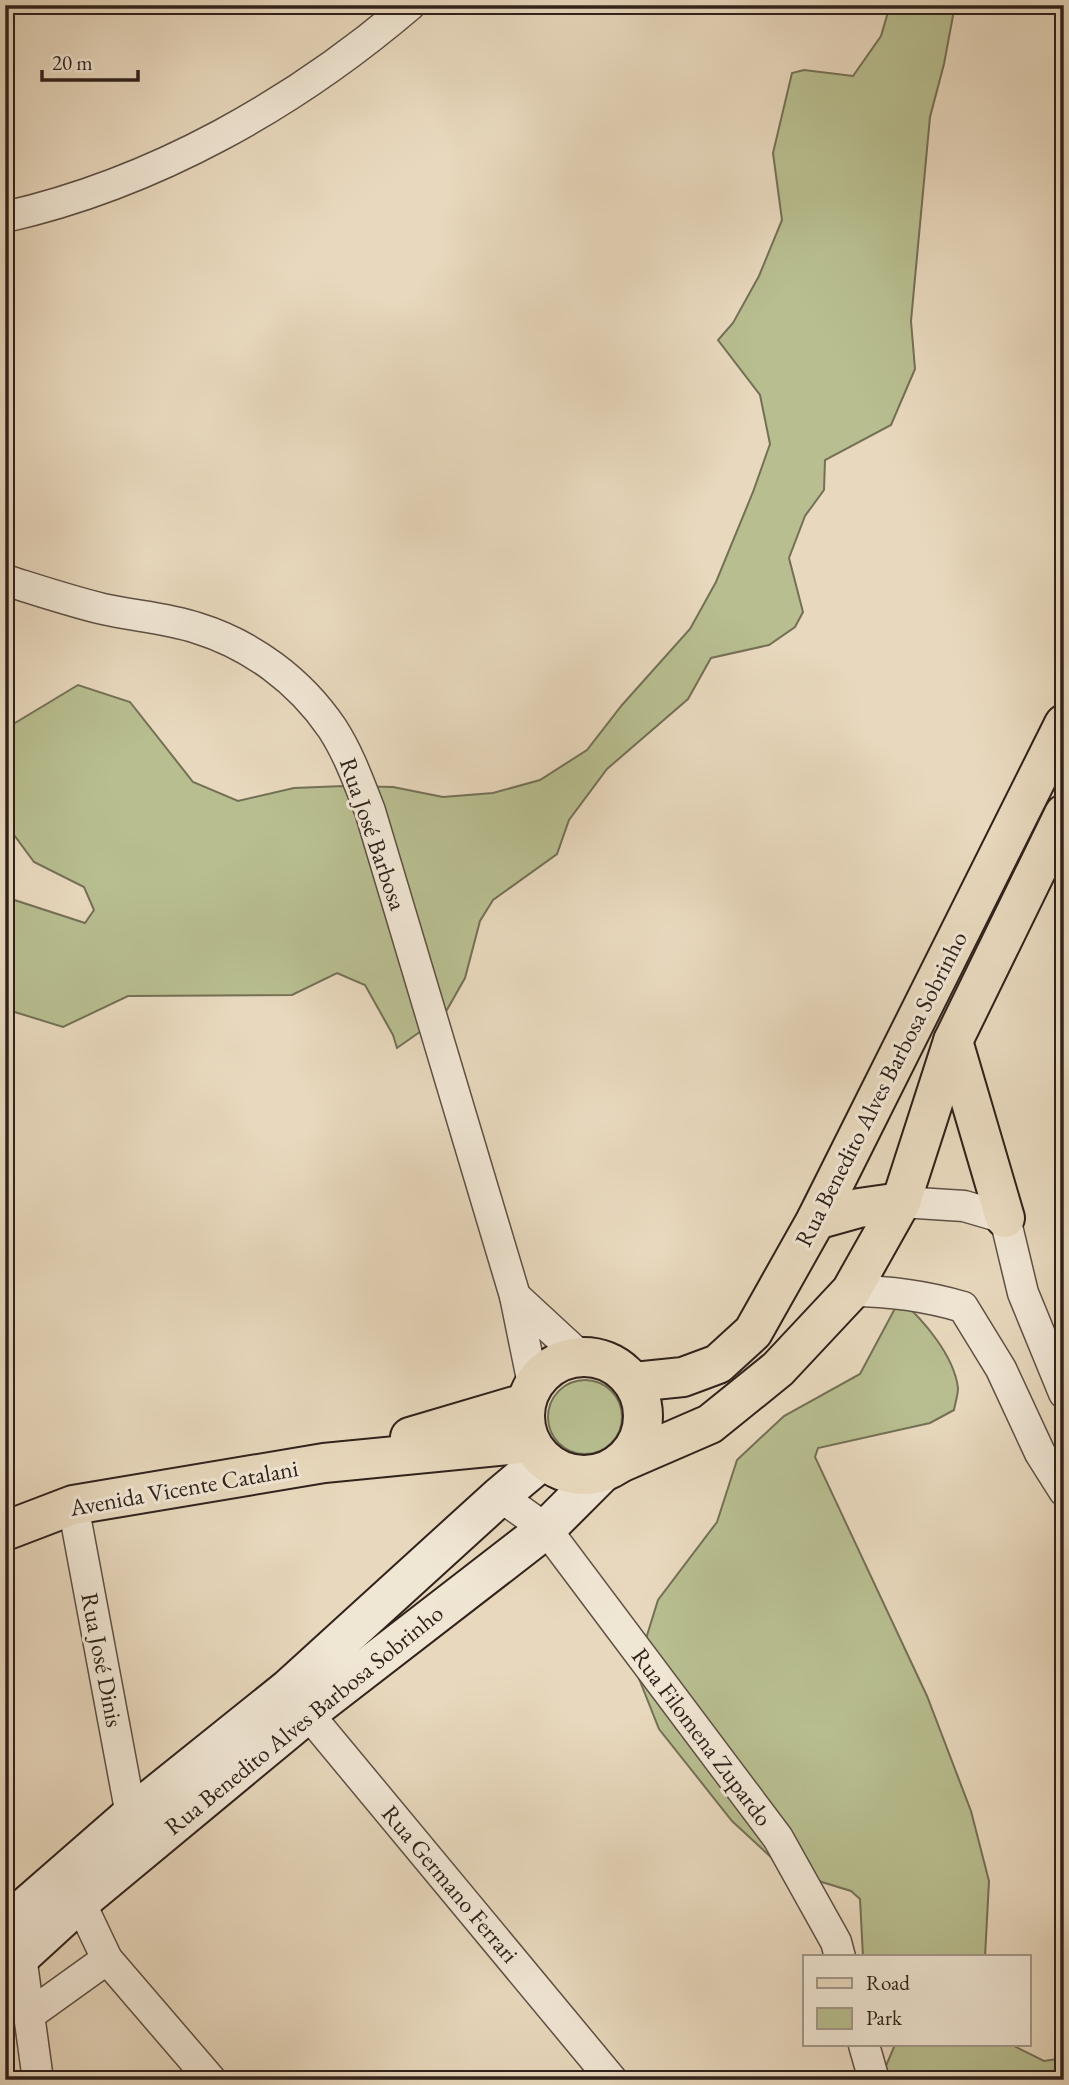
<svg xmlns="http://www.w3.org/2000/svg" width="1069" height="2085" font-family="'EB Garamond',serif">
<rect width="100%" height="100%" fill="#e8d8bd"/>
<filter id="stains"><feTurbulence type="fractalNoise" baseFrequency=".00286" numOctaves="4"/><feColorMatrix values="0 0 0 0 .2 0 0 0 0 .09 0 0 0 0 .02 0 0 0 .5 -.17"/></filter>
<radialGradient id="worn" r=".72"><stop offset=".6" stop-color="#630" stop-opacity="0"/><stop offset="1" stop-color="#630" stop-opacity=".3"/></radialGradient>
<!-- green -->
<g fill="#b8be90" stroke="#747056" stroke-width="2">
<path d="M890 5H955L944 64 930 117 911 321 915 369 891 425 825 460 824 490 805 516 789 558 803 612 795 627 769 645 711 658 688 699 607 769 569 820 557 854 493 900 480 921 465 978 444 1015 397 1048 393 1035 365 985 337 973 292 995 128 996 63 1027 5 1009V897L85 923 94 910 84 887 34 862 6 824 5 818V729L78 685 130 702 193 782 238 801 294 788 344 786 393 787 443 797 493 793 540 780 587 750 622 705 690 629 716 582 753 492 770 444 760 395 718 340 733 323 759 276 782 220 773 153 792 73 804 70 853 76 881 36Z"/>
<path d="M900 1299C923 1320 954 1355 958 1388 958 1395 955 1404 954 1410L930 1423 818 1448 815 1457 927 1696 971 1811 989 1881 985 1957H863L860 1899 851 1891 786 1871 732 1821 659 1729 636 1671 658 1600 717 1522 737 1460 784 1416 860 1374Z"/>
<circle cx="585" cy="1417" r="37"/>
<path d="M893 2045H1012L1044 2061 1064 2058V2080H880L894 2047Z"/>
</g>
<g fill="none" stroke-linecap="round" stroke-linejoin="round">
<!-- street casing -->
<g stroke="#5e5044" stroke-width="33">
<g id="street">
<path d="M5 217C155 183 294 104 410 5"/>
<path d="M5 580C37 590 70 601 103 609 134 616 167 618 197 628 252 645 300 681 332 728 349 754 359 783 370 811L515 1296 533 1384"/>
<path d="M901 1202 964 1206 1005 1218 1023 1293 1064 1393"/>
<path d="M851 1291C891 1291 926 1296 963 1307L1001 1369 1040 1453 1064 1491"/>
<path d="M515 1296 580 1356"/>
<path d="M500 1496 546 1529 778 1838 836 1942 840 1957"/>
<path d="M73 1505 131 1815"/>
<path d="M295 1698 612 2080"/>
<path d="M80 1902 107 1959 211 2080"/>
<path d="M12 1940 21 1956 38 2080"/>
<path d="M29 2015 107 1959"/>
<path d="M864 2045 874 2080"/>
</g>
</g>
<!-- secondary casing -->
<g stroke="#30221b" stroke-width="42">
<g id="secondary">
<path d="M5 1925 131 1815 288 1689 500 1496 543 1460"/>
<path d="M5 1966 21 1956 80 1902 308 1713 546 1529 602 1473"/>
</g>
</g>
<!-- primary casing -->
<g stroke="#30221b" stroke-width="42">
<g id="primary">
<path d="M953 1041 1005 1218"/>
<path d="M816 1220 859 1208 901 1202"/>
<circle cx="584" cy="1416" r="59"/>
<path d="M634 1382 683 1377 718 1364 753 1332 816 1220 1064 724"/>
<path d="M410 1437 525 1403"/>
<path d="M620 1463 710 1424 778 1369 851 1291 901 1202 953 1041 1064 814"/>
<path d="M5 1531 73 1505 324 1463 530 1443"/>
</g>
</g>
<!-- street -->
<use href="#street" stroke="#f0e6d4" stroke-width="30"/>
<!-- secondary -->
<use href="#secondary" stroke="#f0e6d4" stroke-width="38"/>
<!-- primary -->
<use href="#primary" stroke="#e8d8bd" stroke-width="38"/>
</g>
<g text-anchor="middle" stroke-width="6" stroke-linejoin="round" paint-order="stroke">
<!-- street labels -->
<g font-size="24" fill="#30221b" stroke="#f0e6d4">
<text transform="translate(373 834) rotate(71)" y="8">Rua José Barbosa</text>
<text transform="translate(881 1089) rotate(-63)" y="8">Rua Benedito Alves Barbosa Sobrinho</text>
<text transform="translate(184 1488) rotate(-10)" y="8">Avenida Vicente Catalani</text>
<text transform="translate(102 1660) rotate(79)" y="8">Rua José Dinis</text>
<text transform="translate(304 1720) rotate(-39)" y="8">Rua Benedito Alves Barbosa Sobrinho</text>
<text transform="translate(702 1737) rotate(53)" y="8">Rua Filomena Zupardo</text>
<text transform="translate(450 1884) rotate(50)" y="8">Rua Germano Ferrari</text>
</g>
</g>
<!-- margin -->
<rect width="1069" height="2085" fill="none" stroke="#e8d8bd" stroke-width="28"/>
<rect x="7" y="7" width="1055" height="2071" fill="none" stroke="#30221b" stroke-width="3.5"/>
<rect x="14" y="14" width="1041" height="2057" fill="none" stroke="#30221b" stroke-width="2"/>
<!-- legend -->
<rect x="803" y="1955" width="228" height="91" fill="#f0e6d4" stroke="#a3988a" stroke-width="2"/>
<rect x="817" y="1978" width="35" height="10" fill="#e8d8bd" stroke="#a3988a" stroke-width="2"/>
<text x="866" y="1990" font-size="21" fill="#30221b">Road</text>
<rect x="817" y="2008" width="35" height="21" fill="#b8be90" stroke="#a3988a" stroke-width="2"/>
<text x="866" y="2025" font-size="21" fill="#30221b">Park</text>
<!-- scale -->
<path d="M42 70v10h96v-10" fill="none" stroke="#30221b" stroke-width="3.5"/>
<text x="52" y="70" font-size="21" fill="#30221b" stroke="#f0e6d4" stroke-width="5" paint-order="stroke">20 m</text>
<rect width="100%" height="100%" filter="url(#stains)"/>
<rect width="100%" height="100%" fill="url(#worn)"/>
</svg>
